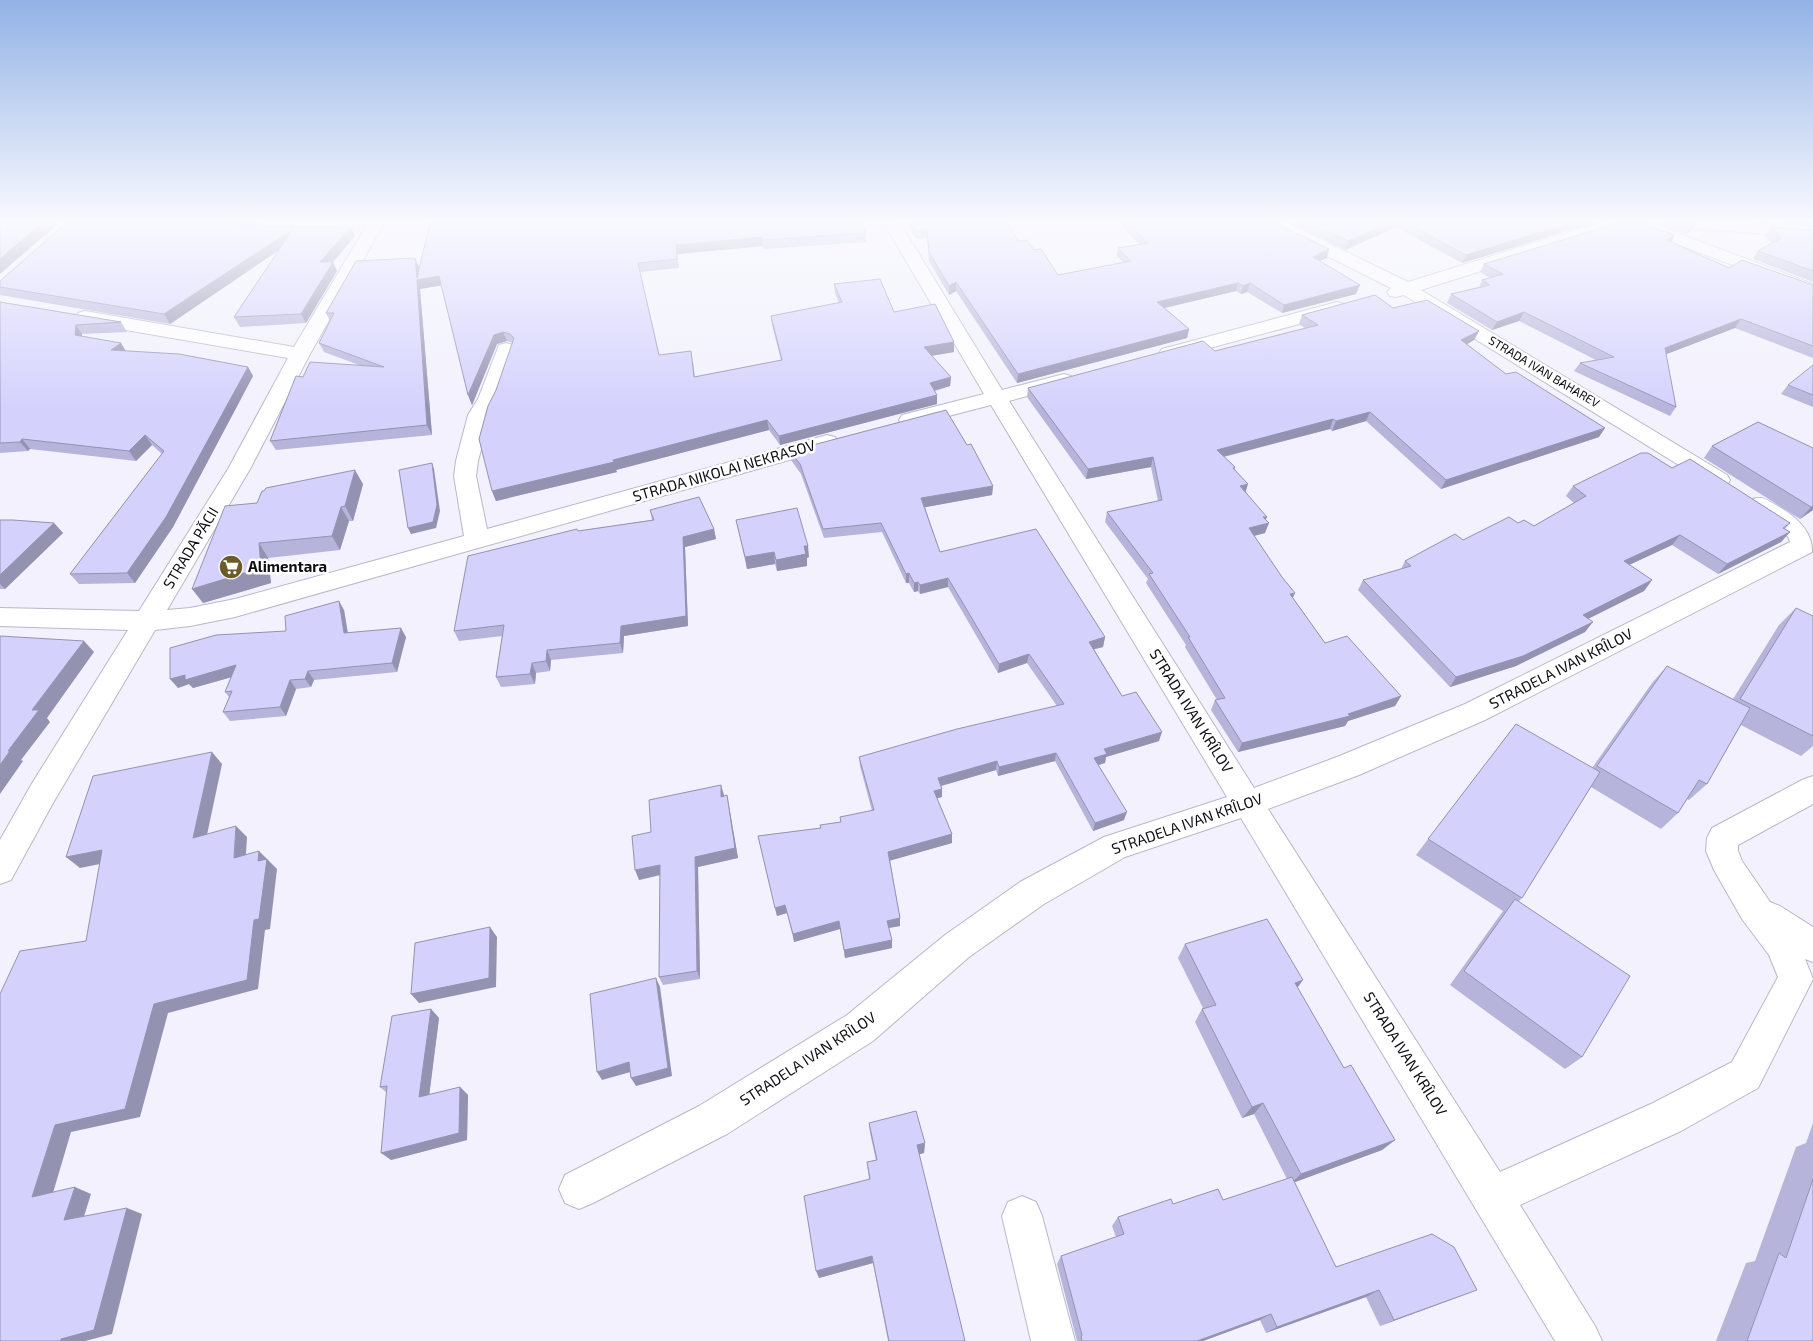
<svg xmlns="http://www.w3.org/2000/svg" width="1813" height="1341" font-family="'Exo 2',sans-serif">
<rect width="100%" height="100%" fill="#f2f1fd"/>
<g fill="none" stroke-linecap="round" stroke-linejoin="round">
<!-- minor casing -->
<g stroke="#b9b8c9" stroke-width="2">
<g id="minor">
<path d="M368 223H384L310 354 250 469 167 610 190 608 235 599 464 536 454 476 456 461 468 415 478 399 499 345 506 343 513 345 516 349 498 399 490 415 478 461 476 476 487 529 827 435 835 437 838 442 835 447 235 617 190 626 155 630 53 803 11 880 0 884V840L31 785 128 630 0 626V608L139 611 228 469 288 358 85 323 78 321 76 317 78 313 85 311 294 347Z"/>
<path d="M884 223H900L1002 390 1064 374 1071 376 1074 380 1071 384 1009 401 1254 788 1337 757 1465 704 1790 542C1785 523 1756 521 1746 505L1750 500C1752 499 1755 498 1758 498 1764 497 1770 502 1776 505 1792 514 1813 529 1812 552L1485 720 1359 775 1268 809 1500 1172 1653 1103 1732 1062 1778 977 1769 955 1742 919 1714 870 1706 851 1707 838 1712 828 1802 780 1813 776V804L1738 845V851L1742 861 1770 902 1780 906 1813 927V962L1805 959 1813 979 1758 1088 1681 1131 1520 1205 1595 1326 1602 1341H1555L1241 818 1125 857 1044 904 969 957 873 1041 727 1134 593 1203 579 1209 565 1203 559 1189 565 1175 699 1106 847 1015 945 935 1020 882 1104 837 1227 797 991 405 910 426 902 425 899 420 902 415 984 394Z"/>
<path d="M1267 223H1287L1408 282 1598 223H1622L1620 227 1421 290 1727 475 1730 480 1727 485 1719 487 1711 485 1404 295 1396 297 1390 296 1387 292 1391 288 1269 227Z"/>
<path d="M1629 223H1651L1813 284V295L1631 227Z"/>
<path d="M1674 223H1749L1813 227V237L1682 228 1676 227Z"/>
<path d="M1337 302 1344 304 1346 308 1344 312 1169 359 1162 357 1159 353 1162 349Z"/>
<path d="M1022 1196 1036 1202 1042 1216 1075 1341H1031L1002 1216 1008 1202Z"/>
</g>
</g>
<!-- minor -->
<use href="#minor" fill="#fff" fill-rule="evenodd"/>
</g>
<!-- wall -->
<g fill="#b6b4da">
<path d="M430 223 866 233V242L764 249 763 246 677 254 679 268 640 272 659 355 693 361 695 377 781 360 772 325 771 316 839 303 835 293 834 284 894 312 954 342V352L931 356 951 377 950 386 935 391 937 404 780 445 769 430 616 470 617 472 496 501 492 491 496 390 513 343 507 341 497 344 472 405 468 395 441 285 420 289 432 435 276 450 270 441 303 377 359 365 324 352 319 343 330 321 326 313 419 267V269Z"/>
<path d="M907 223H1008L1018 241 1034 250 1058 275 1123 262 1117 256 1118 248 1139 244 1119 223H1275L1327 258 1320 261 1356 294 1282 313 1247 292 1241 294 1236 291 1165 308 1189 329 1187 338 1017 383 956 291 949 295 929 261 927 238 916 239Z"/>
<path d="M1290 223H1593L1462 263 1396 227 1345 250Z"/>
<path d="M1655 223H1696L1691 231 1686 234Z"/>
<path d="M1770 223H1813V226Z"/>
<path d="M256 226 351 227 355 236 333 262 337 271 306 323 240 327 234 317 279 250 170 324 0 295V281Z"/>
<path d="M1771 227 1813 230V282L1753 259 1758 251 1772 243 1765 236Z"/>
<path d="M1671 242 1729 268 1813 285V358L1735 328 1666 354 1676 407 1670 416 1574 371 1580 363 1596 360 1519 321 1492 330 1447 303 1451 294 1479 287 1482 280 1490 278 1480 272 1484 264Z"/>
<path d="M0 302 121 322 127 332 82 334V336L126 351 248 367 253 376 173 527 135 583 79 584 70 574 162 454 152 445 136 461 30 449 28 451 0 453Z"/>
<path d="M1393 308 1479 331 1474 340 1467 344 1506 374 1599 437 1441 489 1366 421 1332 431 1330 429 1224 457 1235 467V469L1246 492 1265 520V533L1254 536 1293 598 1325 643 1401 696 1395 706 1348 721 1345 726 1238 752 1211 710 1215 700H1217L1185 647 1186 645 1146 583 1148 579 1105 522 1107 512 1158 501 1151 467 1086 479 1027 397 1028 388 1215 351 1305 328 1299 324 1302 315Z"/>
<path d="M1813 365V407L1781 394 1788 385Z"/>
<path d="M1758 422 1813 510 1800 519 1704 458 1712 446Z"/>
<path d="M790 451 993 486 992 495 925 507 940 552 1105 637 1103 647 1094 649 1122 696 1159 741 1106 757 1105 763 1098 765 1124 820 1093 831 1055 761 998 776 996 770 941 786 942 789V797L937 798 952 834V843L890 860 900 918V926L889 928 892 948 845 958 840 929 794 942 787 913 777 916 758 836 821 828 841 822 840 817 872 811 860 766 859 757 1057 706 1027 663 998 673 948 587 920 594 918 591 914 592 909 583H906L882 532 824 538 801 474 791 460Z"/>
<path d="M1672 468 1790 523 1785 529 1790 532 1781 542 1718 574 1672 545 1629 565 1652 580 1644 591 1588 618 1585 632 1516 666 1450 687 1358 590 1363 580 1401 569 1405 561 1518 523 1534 526 1574 503 1566 496 1573 486Z"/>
<path d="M363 484 353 521H349L340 550 268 558 271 583 203 603 257 503Z"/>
<path d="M650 510 714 529 716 539 685 547 688 626 624 636 623 653 551 660 550 671 536 673 535 684 501 687 496 677 502 636 459 641 454 631 578 531 652 520Z"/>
<path d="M0 520 54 523 63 533 5 589H0Z"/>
<path d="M736 520 809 557 807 558V566L777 571 775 564 747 569Z"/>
<path d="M1796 608 1813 616V746L1801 756 1741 725 1707 784 1689 800 1687 799 1678 813 1661 829 1591 787 1522 898 1519 901 1582 1057 1565 1069 1450 985 1503 911 1416 855 1516 724 1592 768 1652 683 1667 666 1733 699 1779 625Z"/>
<path d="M344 610 348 633 406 637 397 672 314 680 311 687 296 689 286 716 230 721 223 712 229 697 225 692 231 677 193 688 189 684 178 688 286 631Z"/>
<path d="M727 795 729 806 738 858 698 867 700 979 663 985 659 977 660 875 639 880 651 832 724 796Z"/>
<path d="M1185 944 1297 988 1344 1068 1395 1140 1382 1150 1294 1182 1336 1267 1461 1296 1380 1326 1366 1297 1266 1333 1260 1320 1203 1341H1077L1057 1264 1061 1256 1116 1237 1112 1226 1118 1217 1173 1204 1223 1200 1287 1179 1254 1114 1242 1118 1195 1022 1202 1009 1203 1008 1178 958Z"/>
<path d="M431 1009 439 1018 429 1095 460 1087 468 1095 467 1140 391 1160 387 1093 380 1087Z"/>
<path d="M869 1123 925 1143 924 1153 919 1154 965 1341H888L873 1263 819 1278 869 1179 867 1162 876 1160 870 1133Z"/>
<path d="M1813 1123V1341H1716L1746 1263 1755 1261 1796 1147 1806 1143Z"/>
</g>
<!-- shaded-wall -->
<g fill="#9492b1">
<path d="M42 223H59L0 274V259Z"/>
<path d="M240 223H263L238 235 234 226Z"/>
<path d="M1391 223H1397L1396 227 1345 250 1348 241Z"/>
<path d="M1570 223H1593L1462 263 1466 255Z"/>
<path d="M1696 223 1691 231 1686 234 1691 226Z"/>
<path d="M351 227 355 236 324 272 320 262Z"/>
<path d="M293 229 297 238 170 324 164 314Z"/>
<path d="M1675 235 1670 244 1667 240Z"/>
<path d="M762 237 763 246 677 254 679 268 676 245Z"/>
<path d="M1329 249 1327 258 1310 265 1313 257Z"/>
<path d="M415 258 419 267 420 279 439 276 443 285 420 289 432 435 427 425Z"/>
<path d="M333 262 337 271 306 323 301 314Z"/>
<path d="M956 282V291L949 295V286Z"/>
<path d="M1238 283 1236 291 1155 310 1157 302Z"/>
<path d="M1250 283 1247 292 1241 294 1243 286Z"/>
<path d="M1360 285 1356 294 1282 313 1284 305Z"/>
<path d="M1524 312 1519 321 1492 330 1497 322Z"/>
<path d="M1741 319 1735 328 1659 357 1665 348Z"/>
<path d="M76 325 82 334V344L75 335Z"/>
<path d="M1189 329 1187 338 1017 383 1018 374Z"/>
<path d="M1479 331 1474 340 1457 350 1461 340Z"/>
<path d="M503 332 507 341 497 344 472 405 468 395 494 335Z"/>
<path d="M954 342V352L924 357V347Z"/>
<path d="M121 343 127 353 111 350Z"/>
<path d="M248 367 253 376 173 527 135 583 127 573Z"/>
<path d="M951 377 950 386 929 392 930 383Z"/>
<path d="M937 395V404L780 445 779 436Z"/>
<path d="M1370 412 1366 421 1332 431 1336 421Z"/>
<path d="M1333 419 1330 429 1214 459 1217 450Z"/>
<path d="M767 420 769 430 616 470 617 472 496 501 492 491Z"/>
<path d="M1605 428 1599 437 1441 489 1446 480Z"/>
<path d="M145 435 152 445 136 461 129 451Z"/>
<path d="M22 439 30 449 28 451 20 442Z"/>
<path d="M1153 457 1151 467 1086 479 1088 469Z"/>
<path d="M432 463 434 469 440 511 436 528 411 534 408 528Z"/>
<path d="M355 470 363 484 353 521 345 506Z"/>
<path d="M1248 484 1245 494 1240 486Z"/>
<path d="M993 486 992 495 921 508V498Z"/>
<path d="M1813 506V510L1800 519 1811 507Z"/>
<path d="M341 507 349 521 340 550 332 536Z"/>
<path d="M1263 517H1267L1264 524 1269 523 1265 533 1245 538 1249 528Z"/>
<path d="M54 523 63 533 5 589 0 584V575Z"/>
<path d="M714 529 716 539 685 547 688 626 624 636 623 653 620 643 621 626 683 537Z"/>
<path d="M1790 532 1781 542 1718 574 1727 564Z"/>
<path d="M1680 535 1672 545 1616 571 1624 561Z"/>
<path d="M259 543 268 558 271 583 203 603 192 589Z"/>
<path d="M804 546H808L809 557 807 558V566L777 571 776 560Z"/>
<path d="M774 552 775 564 747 569 745 557Z"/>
<path d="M909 573V583H906V574Z"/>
<path d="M948 578V587L920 594V585Z"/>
<path d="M1652 580 1644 591 1576 625 1583 615Z"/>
<path d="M918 582V591L914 592V583Z"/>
<path d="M1295 593 1291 602 1290 594Z"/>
<path d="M339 601 344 610 349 642 344 633Z"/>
<path d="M1593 622 1585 632 1516 666 1450 687 1456 677Z"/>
<path d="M401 628 406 637 397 672 392 663Z"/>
<path d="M1105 637 1103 647 1087 651 1089 642Z"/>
<path d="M84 641 94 652 47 718 50 722 21 760 23 761 0 794V765L32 710Z"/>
<path d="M547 650 551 660 550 671 546 661Z"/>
<path d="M1029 654 1027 663 998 673 999 664Z"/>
<path d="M532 663 536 673 535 684 530 674Z"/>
<path d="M236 665 243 674 193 688 189 684 178 688 170 679 185 675Z"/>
<path d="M308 671 314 680 311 687 305 679Z"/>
<path d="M290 680 296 689 286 716 280 707Z"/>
<path d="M1401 696 1395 706 1348 721 1345 726 1238 752 1242 743 1348 714Z"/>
<path d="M1162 732 1159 741 1106 757 1105 763 1092 767 1094 758 1104 749Z"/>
<path d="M212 752 222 764 204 849 193 838Z"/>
<path d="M1056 753 1055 761 998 776 999 767Z"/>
<path d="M997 761 996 770 937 787 938 778Z"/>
<path d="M721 785 724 795V807L721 797Z"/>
<path d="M942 789V797L934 799V791Z"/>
<path d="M727 795 729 806 738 858 698 867 700 979 697 971 695 857Z"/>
<path d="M1127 812 1124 820 1093 831 1095 823Z"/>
<path d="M236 826 247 837 245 868 234 858Z"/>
<path d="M952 834V843L889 861 888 852Z"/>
<path d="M102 850 115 861 80 868 66 857Z"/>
<path d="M259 851 277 869 270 929 265 930 258 989 168 1013 140 1117 71 1132 50 1203 32 1197 55 1125 154 1004 258 861Z"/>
<path d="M660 865 664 874 639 880 635 870Z"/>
<path d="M785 905 787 913 777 916 775 908Z"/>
<path d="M900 918V926L888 928 887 921Z"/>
<path d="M839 921 840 929 794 942 793 934Z"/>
<path d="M490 927 497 937 496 987 419 1003 411 994Z"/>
<path d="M892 940V948L845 958 844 950Z"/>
<path d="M656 978 660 987 672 1076 636 1086 631 1078Z"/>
<path d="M1303 980 1293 994 1295 983Z"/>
<path d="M431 1009 439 1018 428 1105 419 1097Z"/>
<path d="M629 1062 634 1071 602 1080 597 1072Z"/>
<path d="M460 1087 468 1095 467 1140 391 1160 381 1153Z"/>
<path d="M1263 1103 1254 1114 1242 1118 1252 1107Z"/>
<path d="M1395 1140 1382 1150 1290 1184 1301 1174Z"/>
<path d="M925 1143 924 1153 917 1155V1145Z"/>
<path d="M75 1187 91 1194 81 1226 64 1220Z"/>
<path d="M127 1208 142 1214 112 1334 85 1341H60Z"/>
<path d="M872 1256 873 1263 819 1278 816 1271Z"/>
<path d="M1379 1290 1366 1297 1266 1333 1277 1327Z"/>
<path d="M1477 1290 1461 1296 1380 1326 1394 1320Z"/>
<path d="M1271 1314 1260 1320 1203 1341H1197Z"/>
</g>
<!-- building -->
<g fill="#d4d1fd" stroke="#9492b1">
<path d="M0 223H42L0 259Z"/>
<path d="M66 223H240L234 226 351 227 320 262H333L301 314 234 317 293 229 164 314 0 287V281Z"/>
<path d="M430 223H861L866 233 763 240 762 237 676 245 677 259 638 263 659 355 691 351 694 377 782 360 771 316 842 302 834 284 880 279 894 312 935 304 954 342 924 347 951 377 930 383 937 395 779 436 767 420 613 460 614 462 492 491 479 439 488 406 496 390 514 338 510 334 503 332 494 335 468 395 439 276 417 280 427 425 270 441 296 376 303 377 310 362 384 367 319 343 334 313H326L356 261 415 258 417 278Z"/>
<path d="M911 223H1008L1018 241 1027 240 1034 250 1041 249 1058 275 1131 261 1118 248 1148 243 1128 223H1275L1329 249 1313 257 1360 285 1284 305 1250 283 1243 286 1238 283 1157 302 1189 329 1018 374 956 282 949 286 929 252 927 230 916 231Z"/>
<path d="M1310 223H1391L1348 241Z"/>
<path d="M1406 223H1570L1466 255Z"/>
<path d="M1618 223H1641L1675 235 1667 240 1729 268 1742 260 1813 285V346L1741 319 1665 348 1676 407 1580 363 1614 357 1524 312 1497 322 1451 294 1490 285 1482 280 1503 274 1484 264Z"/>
<path d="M1682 223H1696L1691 226Z"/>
<path d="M1771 227 1813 230V271L1758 251 1781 238Z"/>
<path d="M1375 295 1393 308 1427 300 1479 331 1461 340 1506 374 1516 372 1605 428 1446 480 1370 412 1336 421 1333 419 1217 450 1235 467 1233 468 1248 484 1240 486 1267 517H1263L1269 523 1249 528 1282 577 1295 593 1290 594 1325 643 1347 636 1401 696 1348 714 1350 716 1242 743 1215 700 1225 698 1188 637H1190L1149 574 1153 573 1107 512 1162 500 1153 457 1088 469 1028 388 1203 341 1215 351 1318 325 1302 315Z"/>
<path d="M0 302 121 322 76 325 75 335 121 343 111 350 179 354 248 367 166 517 127 573 70 574 164 451 145 435 129 451 22 439 20 442 0 443Z"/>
<path d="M1813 365V395L1788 385Z"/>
<path d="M946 410 967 445 971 444 993 486 921 498 940 552 1036 529 1105 637 1089 642 1122 696 1136 692 1162 732 1104 749 1107 754 1094 758 1127 812 1095 823 1056 753 999 767 997 761 938 778 942 789 934 791 952 834 888 852 900 918 887 921 892 940 844 950 839 921 793 934 785 905 775 908 758 836 821 828 820 825 841 822 840 817 874 810 859 757 957 729 1064 704 1029 654 999 664 948 578 920 585 918 582 914 583 909 573 906 574 881 523 823 529 800 464 790 451Z"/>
<path d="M1758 422 1813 448V506L1811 507 1712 446Z"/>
<path d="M1641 453H1648L1672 468 1690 459 1790 523 1783 528 1790 532 1727 564 1680 535 1624 561 1652 580 1583 615 1593 622 1523 656 1456 677 1363 580 1411 566 1405 561 1455 534 1463 540 1509 517 1518 523 1524 520 1534 526 1586 496 1573 486Z"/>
<path d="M432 463 437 505 433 522 408 528 399 470Z"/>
<path d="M355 470 345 506 341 507 332 536 259 543 261 568 192 589 225 506 257 503 262 491H264L266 488Z"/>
<path d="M699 497 714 529 683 537 686 616 621 626 620 643 547 650 546 661 532 663 530 674 496 677 504 625 454 631 468 556 577 529 578 531 654 520 650 510Z"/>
<path d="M797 508 808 546H804L806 554 776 560 774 552 745 557 736 520Z"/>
<path d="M0 520H13L54 523 0 575Z"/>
<path d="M339 601 344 633 401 628 392 663 308 671 305 679 290 680 280 707 223 712 232 691 225 692 236 665 185 680V675L170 679V648L216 635 286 631 285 616Z"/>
<path d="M1796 608 1813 616V736L1740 699Z"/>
<path d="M0 636 84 641 32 710H39L8 751H10L0 765Z"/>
<path d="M1667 666 1750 708 1707 784 1699 780 1678 813 1597 766Z"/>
<path d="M1516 724 1600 772 1522 898 1428 839Z"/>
<path d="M212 752 193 838 236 826 234 858 259 851 258 861 267 859 259 919 254 920 247 980 154 1004 125 1109 55 1125 32 1197 75 1187 64 1220 127 1208 94 1330 61 1339 60 1341H0V994L20 951 86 941 102 850 66 857 93 776Z"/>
<path d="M721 785V797L727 795 735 848 695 857 697 971 659 977 660 865 635 870 632 836 651 832 649 800Z"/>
<path d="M1515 899 1630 976 1582 1057 1464 971Z"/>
<path d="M1267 919 1303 980 1295 983 1344 1068 1351 1065 1395 1140 1301 1174 1263 1103 1252 1107 1202 1009 1216 1005 1185 944Z"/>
<path d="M490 927 489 978 411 994 415 943Z"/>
<path d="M656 978 668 1068 631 1078 629 1062 597 1072 590 994Z"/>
<path d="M431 1009 419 1097 460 1087 459 1133 381 1153 387 1086 380 1087 392 1016Z"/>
<path d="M916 1111 925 1143 917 1145 965 1341H889L872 1256 816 1271 804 1196 870 1179 867 1162 877 1160 869 1123Z"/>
<path d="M1292 1177 1336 1267 1432 1234 1454 1247 1477 1290 1394 1320 1379 1290 1277 1327 1271 1314 1197 1341H1082L1081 1337 1082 1335 1061 1256 1124 1234 1118 1217 1171 1199 1173 1204 1218 1189 1223 1200Z"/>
<path d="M1813 1179V1341H1747L1779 1253 1786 1258Z"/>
</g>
<!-- sky -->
<linearGradient id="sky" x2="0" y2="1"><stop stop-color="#93b2e6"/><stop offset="0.54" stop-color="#f9f9fe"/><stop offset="1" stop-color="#f9f9fe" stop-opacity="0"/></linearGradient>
<rect width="1813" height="410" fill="url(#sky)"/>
<!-- icons -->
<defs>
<g id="supermarket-disc" transform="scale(1.25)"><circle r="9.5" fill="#6a5b29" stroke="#fff"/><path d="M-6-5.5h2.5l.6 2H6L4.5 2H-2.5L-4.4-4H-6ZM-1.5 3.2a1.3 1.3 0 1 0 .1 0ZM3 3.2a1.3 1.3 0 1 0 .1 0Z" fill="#fff"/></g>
</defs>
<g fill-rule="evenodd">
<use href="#supermarket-disc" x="231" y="567"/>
</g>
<g text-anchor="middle" stroke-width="5" stroke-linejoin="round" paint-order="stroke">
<!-- far-street labels -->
<g font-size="12" fill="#0c0c12" stroke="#fff">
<text transform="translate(1544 372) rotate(31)" y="4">STRADA IVAN BAHAREV</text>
</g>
<!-- street labels -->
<g font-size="15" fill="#0c0c12" stroke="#fff">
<text transform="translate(724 471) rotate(-16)" y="5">STRADA NIKOLAI NEKRASOV</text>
<text transform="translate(191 548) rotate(-59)" y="5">STRADA PĂCII</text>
<text transform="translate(1561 669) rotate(-27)" y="5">STRADELA IVAN KRÎLOV</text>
<text transform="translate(1191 711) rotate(58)" y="5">STRADA IVAN KRÎLOV</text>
<text transform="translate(1187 824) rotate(-19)" y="5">STRADELA IVAN KRÎLOV</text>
<text transform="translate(1405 1054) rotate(58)" y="5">STRADA IVAN KRÎLOV</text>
<text transform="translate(808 1059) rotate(-33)" y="5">STRADELA IVAN KRÎLOV</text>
</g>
<!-- poi labels -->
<g font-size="15" font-weight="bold" fill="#0c0c12" stroke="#fff" text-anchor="start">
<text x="248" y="572">Alimentara</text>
</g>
</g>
</svg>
